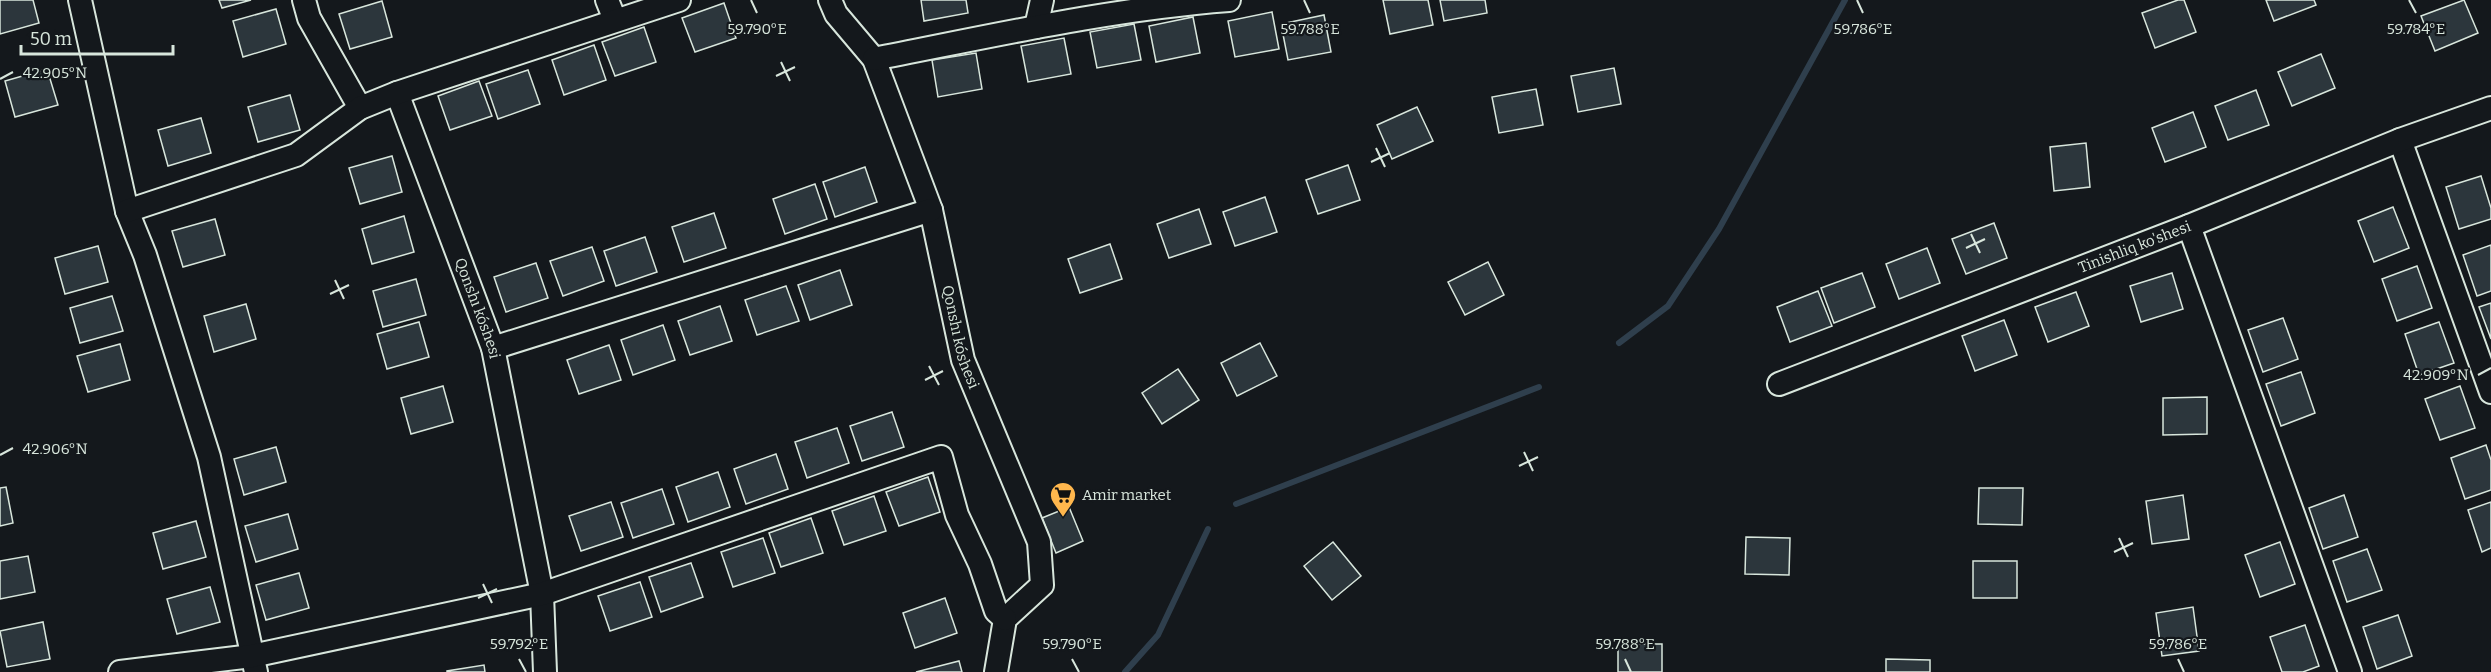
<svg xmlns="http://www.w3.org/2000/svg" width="2491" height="672" font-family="Bitter,serif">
<rect width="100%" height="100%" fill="#14181c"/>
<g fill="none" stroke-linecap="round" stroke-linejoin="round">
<!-- stream -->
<g stroke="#2f3f4d" stroke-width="6">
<path d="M1619 343 1668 306 1719 229 1845 0"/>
<path d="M1236 504 1539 387"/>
<path d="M1125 672 1158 635 1208 529"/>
</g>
</g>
<!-- building -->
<g fill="#2c363c" stroke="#d8e6dc" stroke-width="1.5">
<path d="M0 0H33L39 23 0 34Z"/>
<path d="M219 0H251L222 8Z"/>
<path d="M921 0H966L968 13 924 21Z"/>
<path d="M1383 0H1428L1433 25 1390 34Z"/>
<path d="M1440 0H1485L1487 13 1444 21Z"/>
<path d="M2178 0H2184L2196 32 2155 48 2142 13Z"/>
<path d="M2266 0H2314L2316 5 2274 21Z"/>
<path d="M2464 0 2478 33 2435 51 2421 16Z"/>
<path d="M382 1 392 37 350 49 339 14Z"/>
<path d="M724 3 736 38 695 52 682 18Z"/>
<path d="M276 9 286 44 243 57 233 21Z"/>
<path d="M1272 12 1279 49 1235 57 1228 21Z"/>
<path d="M1324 15 1331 52 1288 60 1281 24Z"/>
<path d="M1193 17 1200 53 1156 62 1149 26Z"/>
<path d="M1134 24 1141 60 1097 68 1090 32Z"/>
<path d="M644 27 656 62 615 76 602 42Z"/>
<path d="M1064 38 1071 74 1028 82 1021 46Z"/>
<path d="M594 45 606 80 564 95 552 60Z"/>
<path d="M976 53 982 89 938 97 932 60Z"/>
<path d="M2321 54 2335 88 2292 106 2278 72Z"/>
<path d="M1614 68 1621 104 1578 112 1571 76Z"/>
<path d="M47 69 58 105 15 117 5 81Z"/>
<path d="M528 70 540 104 498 119 486 84Z"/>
<path d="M479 81 492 116 450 130 438 96Z"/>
<path d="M1536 89 1543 125 1499 133 1492 97Z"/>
<path d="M2256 90 2269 125 2228 140 2215 106Z"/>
<path d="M290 95 300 130 258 142 248 107Z"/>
<path d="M1417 107 1433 141 1392 159 1377 125Z"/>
<path d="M2193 112 2206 147 2165 162 2152 128Z"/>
<path d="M201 118 211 153 168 166 158 130Z"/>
<path d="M2086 143 2090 187 2054 191 2050 147Z"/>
<path d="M392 156 402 192 360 204 349 168Z"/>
<path d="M1348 165 1360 200 1318 214 1306 180Z"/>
<path d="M865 167 877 202 835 217 823 182Z"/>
<path d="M2481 176 2491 208V219L2459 229 2446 187Z"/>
<path d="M815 184 827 219 785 234 773 199Z"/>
<path d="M1265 197 1277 232 1235 246 1223 212Z"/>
<path d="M2393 207 2409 248 2374 262 2358 221Z"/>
<path d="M1199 209 1211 244 1169 258 1157 224Z"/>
<path d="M714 213 726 248 684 262 672 227Z"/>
<path d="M404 216 414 252 372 264 362 229Z"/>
<path d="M215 219 225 255 183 267 172 231Z"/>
<path d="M1994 223 2007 258 1966 274 1952 239Z"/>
<path d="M645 237 657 272 616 286 604 251Z"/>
<path d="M1110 244 1122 279 1080 293 1068 259Z"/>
<path d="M2491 245V291L2477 296 2463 255Z"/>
<path d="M98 246 108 282 65 294 55 258Z"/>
<path d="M592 247 604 281 563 296 550 261Z"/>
<path d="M1927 248 1940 283 1899 299 1886 264Z"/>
<path d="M1488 262 1504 295 1465 315 1448 282Z"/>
<path d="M536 263 548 298 506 312 494 277Z"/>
<path d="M2417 266 2432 308 2397 321 2382 279Z"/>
<path d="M840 270 852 305 810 320 798 285Z"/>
<path d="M1862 273 1875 307 1834 323 1821 288Z"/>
<path d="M2172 273 2183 309 2141 322 2130 286Z"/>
<path d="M416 279 426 315 383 327 373 291Z"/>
<path d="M786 286 799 321 757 335 745 300Z"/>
<path d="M1818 291 1832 326 1790 342 1777 307Z"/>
<path d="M2076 292 2089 326 2048 342 2035 307Z"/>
<path d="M112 296 123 331 80 343 70 308Z"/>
<path d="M2491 303V339L2479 307Z"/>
<path d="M246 304 256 339 214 352 204 316Z"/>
<path d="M720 306 732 341 690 355 678 321Z"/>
<path d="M2283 318 2298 359 2263 372 2248 330Z"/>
<path d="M2004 320 2017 355 1975 371 1962 336Z"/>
<path d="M419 322 429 357 387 369 377 334Z"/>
<path d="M2439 322 2454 363 2419 375 2405 334Z"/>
<path d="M663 325 675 360 633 375 621 340Z"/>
<path d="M1260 343 1277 376 1237 396 1221 363Z"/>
<path d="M120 344 130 380 88 392 77 356Z"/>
<path d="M609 345 621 380 579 394 567 360Z"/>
<path d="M1178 369 1199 400 1162 424 1142 393Z"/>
<path d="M2301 372 2315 413 2281 426 2266 384Z"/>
<path d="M443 386 453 422 411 434 401 398Z"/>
<path d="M2460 386 2475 428 2440 440 2425 399Z"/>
<path d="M2207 397V434L2163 435V398Z"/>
<path d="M892 412 904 447 862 461 850 426Z"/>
<path d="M837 428 849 463 807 478 795 442Z"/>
<path d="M2486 445 2491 460V490L2465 499 2451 458Z"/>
<path d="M276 447 286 482 244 495 234 459Z"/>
<path d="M776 454 788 489 746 504 734 469Z"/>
<path d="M718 472 730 507 688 522 676 487Z"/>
<path d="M928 477 940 512 899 526 886 492Z"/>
<path d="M6 487 13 523 0 526V488Z"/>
<path d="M1979 488H2023L2022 525 1978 524Z"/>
<path d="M662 489 674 524 633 538 621 503Z"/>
<path d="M2183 495 2189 539 2152 544 2146 501Z"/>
<path d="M2344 495 2358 537 2323 549 2309 508Z"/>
<path d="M874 496 886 531 844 545 832 511Z"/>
<path d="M611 502 623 537 581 551 569 516Z"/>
<path d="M2491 502V548L2482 552 2468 510Z"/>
<path d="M1069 507 1083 541 1056 553 1042 518Z"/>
<path d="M288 514 298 549 256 562 245 526Z"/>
<path d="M811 518 823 553 781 567 769 533Z"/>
<path d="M196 521 206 557 163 569 153 533Z"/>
<path d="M1746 537 1790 538 1789 575 1745 574Z"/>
<path d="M763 538 775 573 733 587 721 552Z"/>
<path d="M1333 542 1361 576 1332 600 1304 566Z"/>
<path d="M2280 542 2295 584 2260 597 2245 555Z"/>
<path d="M2367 549 2382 590 2347 602 2333 561Z"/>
<path d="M28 556 35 592 0 599V561Z"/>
<rect x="1973" y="561" width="44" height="37"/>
<path d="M691 563 703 597 661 612 649 577Z"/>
<path d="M299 573 309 608 266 620 256 585Z"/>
<path d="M640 582 652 617 610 631 598 596Z"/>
<path d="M210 587 220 622 177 634 167 599Z"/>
<path d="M945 598 957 633 915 648 903 613Z"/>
<path d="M2193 607 2199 651 2162 656 2156 613Z"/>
<path d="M2398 615 2412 656 2377 669 2363 627Z"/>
<path d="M43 622 50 659 7 667 0 631Z"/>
<path d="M2305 625 2319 666 2303 672H2282L2270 637Z"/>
<rect x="1618" y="644" width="44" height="28"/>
<path d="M1886 659 1930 660V672H1886Z"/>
<path d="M959 661 962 672H916Z"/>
<path d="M484 665 485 672H447V671Z"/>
</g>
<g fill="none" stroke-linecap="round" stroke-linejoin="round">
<!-- minor casing -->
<g stroke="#d8e6dc" stroke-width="26">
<g id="minor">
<path d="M80 0 127 211 145 255 209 457 256 672"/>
<path d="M304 0 309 18 360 108"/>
<path d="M607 0 615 20"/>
<path id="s1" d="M830 0 836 14 874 59 931 210 963 360 1039 542 1042 585 1005 619 996 672"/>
<path d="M1036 27 1042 0"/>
<path d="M874 59C992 36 1110 9 1229 0"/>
<path id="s2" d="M397 93 493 348 542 594 545 672"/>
<path d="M2400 140 2491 392"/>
<path d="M127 211 296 155 360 108 397 93 679 0"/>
<path d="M2189 226 2350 672"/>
<path d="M493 348 931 210"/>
<path id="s3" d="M1779 384 2189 226 2400 140 2491 108"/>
<path d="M120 672 252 656 542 594 941 457 957 515 980 564 996 611 1005 619"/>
</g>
</g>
<!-- minor -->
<use href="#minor" stroke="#14181c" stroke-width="22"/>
</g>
<!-- ticks -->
<path fill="none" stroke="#d8e6dc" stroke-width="2" d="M751 0 757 13M1304 0 1310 13M1857 0 1863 13M2409 0 2416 13M781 62 790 81M776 76 795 67M0 79 13 72M1376 148 1385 167M1371 162 1390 153M1971 234 1980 253M1966 248 1985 239M335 280 344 299M330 294 349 285M929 366 939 385M2478 375 2491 368M925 380 943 371M1524 452 1533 471M0 455 13 448M1519 466 1538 457M2119 538 2128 557M2114 552 2133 543M483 584 492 603M478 598 497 589M519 659 526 672M1072 659 1079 672M1625 659 1631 672M2178 659 2184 672"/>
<!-- icons -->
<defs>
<g id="supermarket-pin" transform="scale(1.35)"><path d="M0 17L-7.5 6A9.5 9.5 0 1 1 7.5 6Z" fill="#ffb74d" stroke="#14181c"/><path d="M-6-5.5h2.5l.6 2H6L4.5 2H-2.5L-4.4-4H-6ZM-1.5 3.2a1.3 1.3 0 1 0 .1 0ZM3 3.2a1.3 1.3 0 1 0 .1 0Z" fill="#111"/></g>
</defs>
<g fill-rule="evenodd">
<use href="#supermarket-pin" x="1063" y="495"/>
</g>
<g text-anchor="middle" stroke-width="4.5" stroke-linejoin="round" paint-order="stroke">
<!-- street labels -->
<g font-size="15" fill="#d8e6dc" stroke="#14181c">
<text dy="5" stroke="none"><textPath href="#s3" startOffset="381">Tinishliq ko'shesi</textPath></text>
<text dy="5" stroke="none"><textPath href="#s2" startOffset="230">Qonshı kóshesi</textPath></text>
<text dy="5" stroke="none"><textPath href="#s1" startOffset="366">Qonshı kóshesi</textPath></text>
</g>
<!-- poi labels -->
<g font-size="15" fill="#d8e6dc" stroke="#14181c" text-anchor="start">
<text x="1082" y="500">Amir market</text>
</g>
</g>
<g font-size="15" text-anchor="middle" fill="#d8e6dc" stroke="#14181c" stroke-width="4.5" stroke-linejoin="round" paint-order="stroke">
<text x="2416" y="34">59.784°E</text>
<text x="757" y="34">59.790°E</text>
<text x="1310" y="34">59.788°E</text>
<text x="1863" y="34">59.786°E</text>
<text x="55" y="78">42.905°N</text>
<text x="2436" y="380">42.909°N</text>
<text x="55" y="454">42.906°N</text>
<text x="519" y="649">59.792°E</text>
<text x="1072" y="649">59.790°E</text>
<text x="1625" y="649">59.788°E</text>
<text x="2178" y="649">59.786°E</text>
</g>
<!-- scale -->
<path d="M21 45v9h152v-9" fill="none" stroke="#d8e6dc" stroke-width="3"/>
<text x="30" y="45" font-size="18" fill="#d8e6dc" stroke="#14181c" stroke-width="4.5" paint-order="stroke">50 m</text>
</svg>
